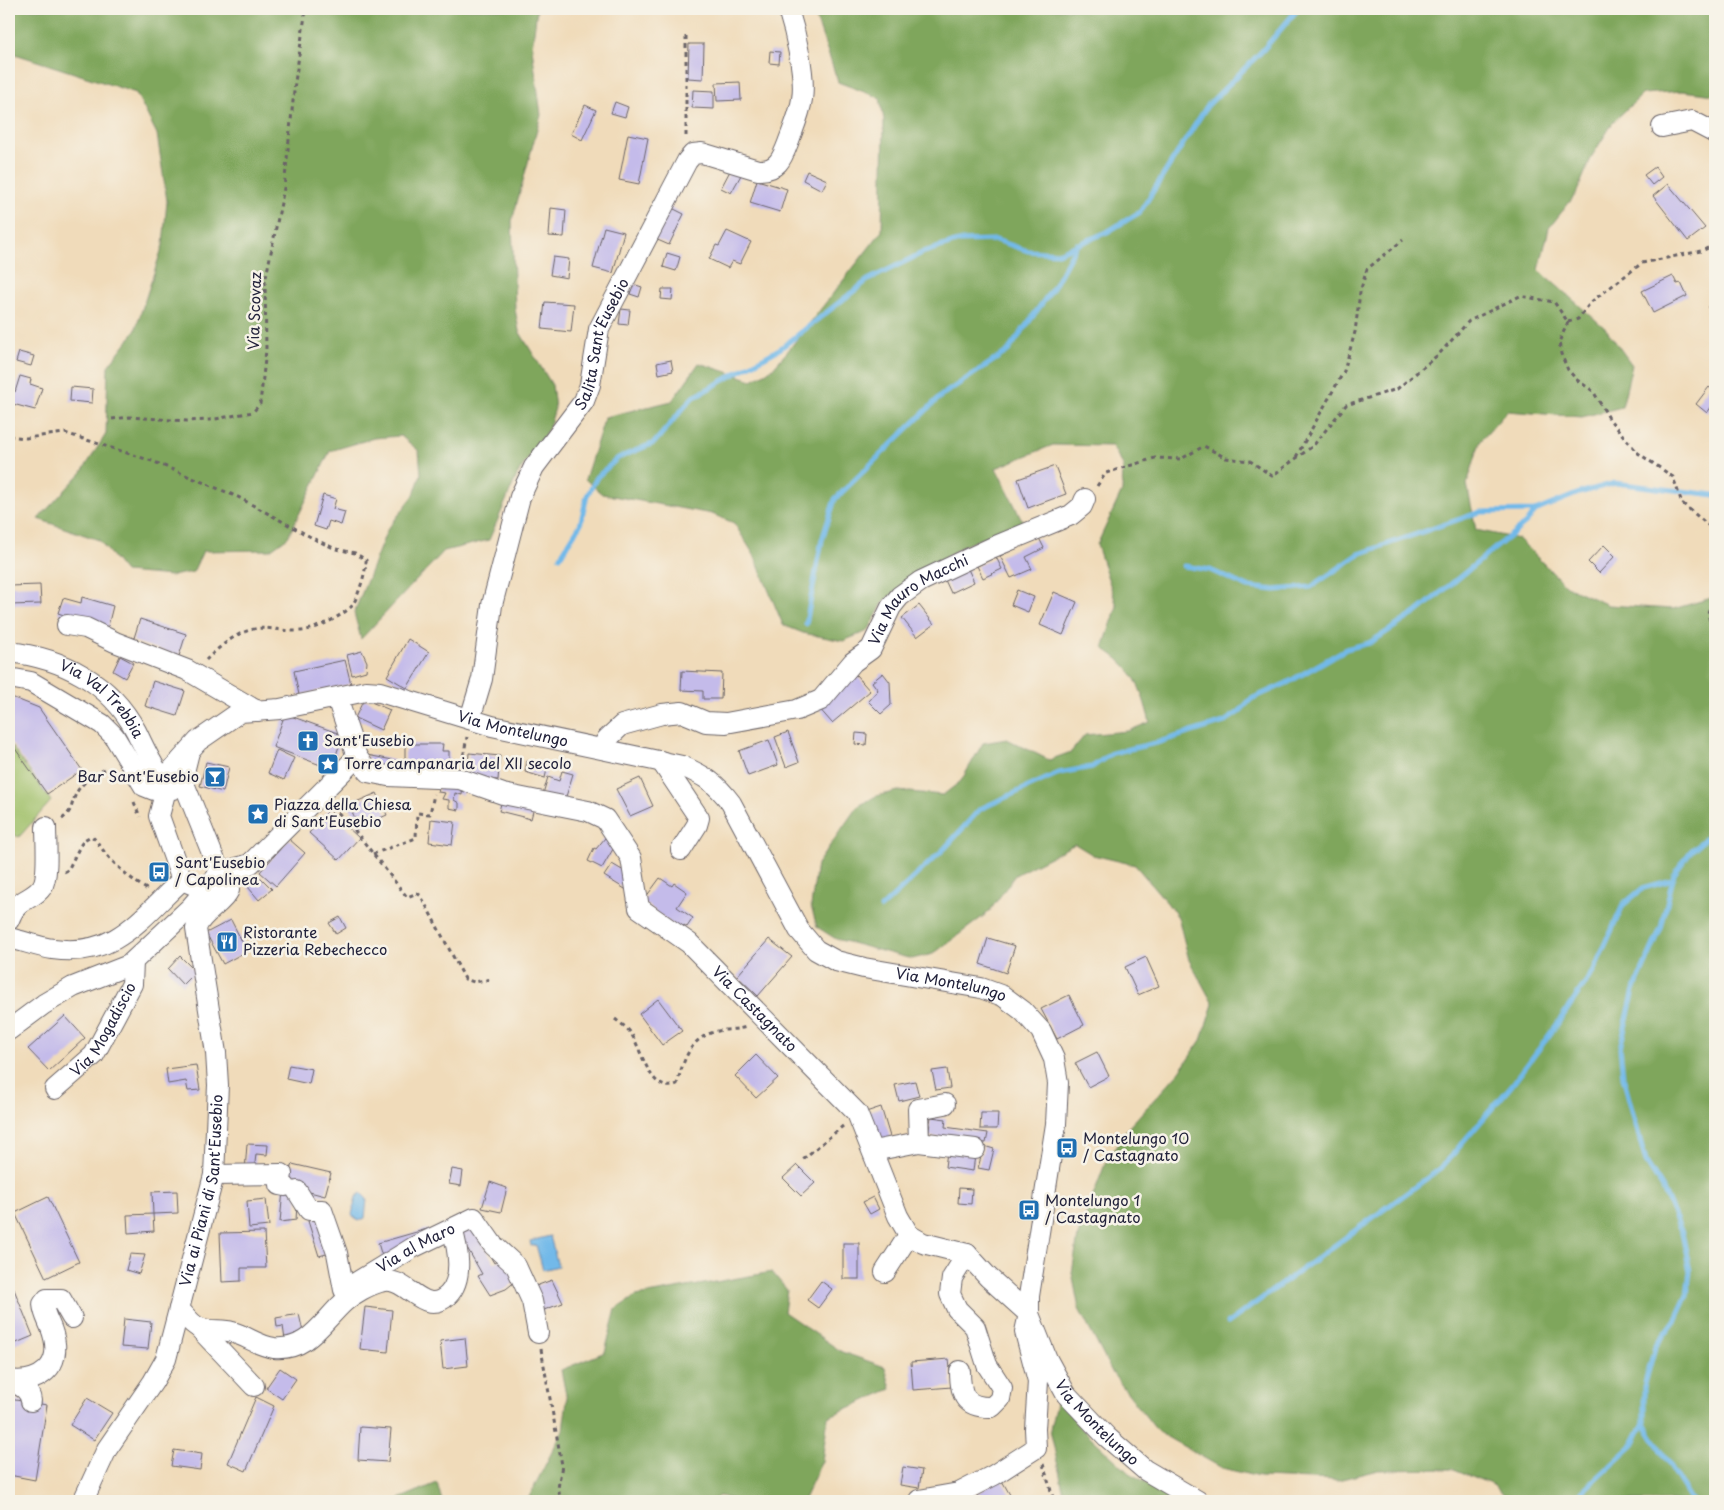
<svg xmlns="http://www.w3.org/2000/svg" width="1724" height="1510" font-family="'Playpen Sans',sans-serif">
<rect width="100%" height="100%" fill="#f7f3e8"/>
<filter id="ink" filterUnits="userSpaceOnUse"><feTurbulence type="fractalNoise" baseFrequency=".02" numOctaves="2"/><feDisplacementMap in="SourceGraphic" scale="10" xChannelSelector="R" yChannelSelector="G"/><feConvolveMatrix kernelMatrix="1 2 1 2 8 2 1 2 1" color-interpolation-filters="sRGB"/></filter>
<filter id="wash" filterUnits="userSpaceOnUse"><feTurbulence type="fractalNoise" baseFrequency=".0096" numOctaves="4" result="noise"/><feDisplacementMap in="SourceGraphic" scale="20" xChannelSelector="R" yChannelSelector="G"/><feGaussianBlur stdDeviation="1.12" result="paint"/><feColorMatrix in="noise" values="0 0 0 0 0 0 0 0 0 0 0 0 0 0 0 0 0 1.4 0 .05"/><feComposite in="paint" operator="in"/></filter>
<g filter="url(#wash)">
<rect width="100%" height="100%" fill="#f0dbba"/>
<!-- green -->
<path fill="#9fbf67" stroke="#607051" d="M9 743 51 801 19 837 9 833Z"/>
<!-- forest -->
<g fill="#7fa65c" stroke="#50644c">
<path d="M9 9H537L532 48 541 115 512 221 515 309 519 331 552 385 555 408 549 428 518 473 489 540 444 551 361 639 354 613 387 530 414 495 421 474 419 451 401 436 374 438 330 451 288 537 270 550 203 551 193 572 171 576 125 572 99 540 38 519 82 472 106 434 108 366 135 331 163 245 167 201 157 134 136 93 9 52Z"/>
<path d="M813 9H1715V95L1682 91 1643 94 1614 121 1592 156 1576 194 1549 228 1539 270 1606 329 1632 365 1622 407 1582 417 1507 411 1480 442 1467 484 1476 530 1519 539 1566 586 1608 605 1673 609 1715 597V1501H1510L1493 1485 1454 1469 1378 1470 1338 1480 1259 1477 1222 1468 1158 1432 1113 1374 1079 1309 1072 1273 1078 1236 1105 1164 1127 1129 1180 1071 1201 1040 1213 1004 1189 960 1178 917 1164 899 1135 865 1093 855 1075 844 1015 875 989 912 933 954 912 959 836 939 817 927 811 906 817 864 857 807 876 796 898 791 943 795 961 781 983 743 1007 739 1049 760 1071 752 1085 735 1128 731 1150 722C1140 686 1136 669 1103 648L1117 606 1097 545 1122 491 1123 465 1112 446 1053 445 996 468 1023 522 963 546 913 577 884 601 868 631 843 641 803 633 783 625 754 555 734 523 712 514 602 494 585 479 605 417 672 401 699 363 752 380 772 369 787 352 882 231 884 120 880 98 838 82Z"/>
<path d="M772 1272 787 1290 784 1312 842 1352 885 1367 891 1389 828 1417 822 1461 803 1501H740L719 1496 712 1501H527L563 1430 567 1400 561 1370 605 1352 616 1309 636 1296Z"/>
<path d="M1058 1395 1077 1424 1129 1473 1181 1501H1079L1064 1494 1050 1429Z"/>
<path d="M437 1483 442 1501H394Z"/>
</g>
<!-- water -->
<g fill="#72b9e9" stroke="#4a6e92">
<path d="M361 1193 367 1199 365 1218 359 1221 352 1215 356 1197Z"/>
<path d="M550 1236 558 1266 543 1270 536 1245 531 1246 530 1241Z"/>
</g>
<g fill="none" stroke-linecap="round" stroke-linejoin="round">
<!-- stream -->
<g stroke="#72b9e9" stroke-width="5">
<path d="M560 557 580 525 587 496 597 477 618 458 654 443 692 398 781 348 868 280 924 252 959 241 996 240 1028 251 1058 253 1107 232 1140 212 1207 106 1262 51 1298 9"/>
<path d="M1184 566 1210 570 1248 587 1275 590 1311 587 1359 554 1480 512 1535 511 1579 493 1615 483 1715 495"/>
<path d="M806 624 822 540 835 499 942 395 1008 351 1053 288 1077 244"/>
<path d="M881 908 945 848 980 809 1059 773 1092 767 1112 753 1156 743 1224 722 1239 712 1251 699 1287 683 1346 649 1369 643 1382 635 1417 612 1527 522 1535 511"/>
<path d="M1228 1323 1441 1168 1512 1085 1556 1026 1594 970 1623 905 1643 888 1672 880"/>
<path d="M1644 1423 1692 1501"/>
<path d="M1572 1501 1632 1446 1644 1423V1387L1655 1347 1676 1319 1687 1295 1690 1271 1682 1233 1662 1187 1646 1162 1623 1077 1620 1048 1634 990 1661 928 1674 874 1691 851 1715 830"/>
</g>
</g>
<g id="blocks">
<!-- building -->
<g fill="#c4bbea">
<path d="M689 44H704L703 79 688 78Z"/>
<path d="M770 51 780 52 779 64 769 63Z"/>
<path d="M740 82 741 100 717 101 716 83Z"/>
<path d="M693 90 714 91V109L692 108Z"/>
<path d="M615 102 628 107 625 117 611 113Z"/>
<path d="M585 105 596 110 582 140 571 134Z"/>
<path d="M628 134 648 138 639 184 619 180Z"/>
<path d="M1655 167 1662 177 1652 185 1644 175Z"/>
<path d="M731 169 741 175 731 193 721 188Z"/>
<path d="M807 171 827 180 822 190 803 180Z"/>
<path d="M757 180 787 189 780 212 750 203Z"/>
<path d="M1668 184 1705 228 1688 241 1653 196Z"/>
<path d="M668 206 684 214 669 245 653 238Z"/>
<path d="M551 208 566 210 564 237 549 236Z"/>
<path d="M604 227 624 232 613 273 593 268Z"/>
<path d="M727 231 751 242 740 264 732 261 728 268 709 259 716 245 719 246Z"/>
<path d="M667 253 680 257 676 271 663 267Z"/>
<path d="M553 257 569 259 567 278 550 275Z"/>
<path d="M1673 276 1677 284 1681 283 1687 296 1653 313 1642 291Z"/>
<path d="M633 284 642 287 639 297 630 294Z"/>
<path d="M662 289H673L672 300 661 299Z"/>
<path d="M545 302 574 304 571 332 542 329Z"/>
<path d="M621 309 630 310 628 325 619 324Z"/>
<path d="M19 352 34 356 31 366 16 362Z"/>
<path d="M671 360 673 371 659 374 657 363Z"/>
<path d="M20 376 31 379 30 384 42 388 35 410 9 403V390L15 392Z"/>
<path d="M71 387 93 389 92 403 70 401Z"/>
<path d="M1709 387 1715 392V402L1707 413 1696 404Z"/>
<path d="M1055 466 1066 494 1028 508 1018 479Z"/>
<path d="M323 495 336 499 333 509 345 512 341 525 329 521 326 530 314 526Z"/>
<path d="M1039 538 1044 548 1026 557 1032 569 1011 578 1000 556Z"/>
<path d="M1604 545 1615 556 1599 573 1588 562Z"/>
<path d="M996 557 1002 569 983 578 977 566Z"/>
<path d="M968 569 974 582 951 593 945 580Z"/>
<path d="M40 585 41 604 9 605V586Z"/>
<path d="M1017 590 1034 597 1028 612 1011 605Z"/>
<path d="M1054 592 1077 602 1063 635 1040 625Z"/>
<path d="M82 597 113 606 107 630 58 613 63 598 81 603Z"/>
<path d="M919 605 934 624 917 637 902 618Z"/>
<path d="M140 619 186 634 179 656 133 641Z"/>
<path d="M408 639 429 652 407 688 387 676Z"/>
<path d="M362 651 367 662 366 671 352 675 347 655Z"/>
<path d="M120 656 133 663 125 678 113 671Z"/>
<path d="M345 660 351 684 299 695 294 671Z"/>
<path d="M682 671 722 673 721 699H703V691L681 690Z"/>
<path d="M883 673 890 682 891 705 881 714 868 701 878 690 872 682Z"/>
<path d="M856 675 870 691 832 723 818 707Z"/>
<path d="M153 681 185 691 177 716 145 706Z"/>
<path d="M9 696 39 708 82 770 47 794 9 740Z"/>
<path d="M364 699 390 710 381 730 355 718Z"/>
<path d="M285 714 343 735 331 769 273 747Z"/>
<path d="M788 732 799 762 786 767 775 737Z"/>
<path d="M856 733 867 734 866 745 855 744Z"/>
<path d="M769 740 778 765 748 776 739 751Z"/>
<path d="M405 744H443L442 751H449V766H439V773H426V766H405Z"/>
<path d="M277 750 294 758 284 780 268 773Z"/>
<path d="M469 753 500 756 498 780 467 778Z"/>
<path d="M367 755 398 761 397 773 371 771Z"/>
<path d="M527 761 548 765 545 778 525 772Z"/>
<path d="M206 762 229 767 223 792 200 786Z"/>
<path d="M562 771 573 774 564 803 542 797 548 777 559 781Z"/>
<path d="M442 778 463 783 462 795 455 793 454 800 459 803V810L449 808V800L442 799 445 793 438 792Z"/>
<path d="M640 778 653 806 630 816 616 789Z"/>
<path d="M377 793 387 815 359 827 349 805Z"/>
<path d="M503 796 535 803 531 819 499 811Z"/>
<path d="M329 810 359 838 339 860 309 833Z"/>
<path d="M431 819 455 822 452 845 429 842Z"/>
<path d="M605 838 616 844 602 868 588 861 594 848 596 849Z"/>
<path d="M289 839 305 853 276 886 260 872Z"/>
<path d="M612 864 634 877 625 889 604 876Z"/>
<path d="M260 877 272 889 259 900 248 887Z"/>
<path d="M660 878 672 886 674 883 687 892 677 907 693 918 687 927 684 925 680 931 643 901Z"/>
<path d="M340 917 346 928 336 934 329 923Z"/>
<path d="M231 920 247 951 223 964 206 933Z"/>
<path d="M988 938 1015 946 1006 973 980 964Z"/>
<path d="M769 939 792 957 758 996 737 976Z"/>
<path d="M180 956 196 972 183 985 168 969Z"/>
<path d="M1146 957 1159 986 1138 995 1125 967Z"/>
<path d="M1069 995 1084 1025 1057 1039 1041 1009Z"/>
<path d="M658 999 682 1031 662 1045 639 1014Z"/>
<path d="M65 1016 85 1038 49 1071 28 1049Z"/>
<path d="M1097 1052 1109 1076 1088 1087 1075 1063Z"/>
<path d="M756 1055 778 1078 756 1098 735 1076Z"/>
<path d="M196 1065 200 1090 188 1091 186 1081 168 1084 166 1069Z"/>
<path d="M289 1065 312 1069 309 1084 286 1079Z"/>
<path d="M947 1069 950 1088 936 1090 932 1071Z"/>
<path d="M915 1081 919 1096 899 1101 895 1085Z"/>
<path d="M881 1107 891 1140 874 1146 863 1113Z"/>
<path d="M981 1113H998L997 1129H980Z"/>
<path d="M931 1117 946 1119 945 1127 988 1133 986 1143 928 1136Z"/>
<path d="M247 1144 268 1145 267 1155 256 1154 254 1172 245 1171Z"/>
<path d="M984 1146 994 1149 989 1170 978 1168Z"/>
<path d="M947 1152 975 1155 973 1171 945 1167Z"/>
<path d="M292 1164 331 1173 325 1196 298 1189 296 1220 280 1222 283 1190Z"/>
<path d="M797 1165 815 1183 801 1196 783 1178Z"/>
<path d="M452 1169 463 1171 461 1186 449 1184Z"/>
<path d="M490 1182 507 1188 501 1212 482 1208Z"/>
<path d="M959 1188 972 1189 971 1204 958 1203Z"/>
<path d="M177 1191 178 1213 153 1214 154 1231 128 1233 127 1215 153 1214 152 1192Z"/>
<path d="M48 1197 79 1262 46 1278 15 1213Z"/>
<path d="M873 1197 879 1209 870 1214 863 1202Z"/>
<path d="M266 1199 269 1226 249 1228 247 1201Z"/>
<path d="M323 1217 334 1252 319 1256 308 1221Z"/>
<path d="M471 1223 494 1263 503 1258 516 1281 506 1289 490 1295 478 1276 482 1274 457 1230Z"/>
<path d="M427 1229 432 1237 384 1263 378 1243Z"/>
<path d="M264 1232 266 1268H241V1281L222 1282 220 1233Z"/>
<rect x="843" y="1243" width="16" height="36"/>
<path d="M130 1254 145 1255 139 1274 126 1270Z"/>
<path d="M9 1277 33 1336 9 1346Z"/>
<path d="M552 1280 563 1303 541 1311 533 1287Z"/>
<path d="M821 1281 832 1289 818 1308 807 1300Z"/>
<path d="M365 1307 392 1310 388 1352 360 1349Z"/>
<path d="M299 1314 303 1332 294 1334 296 1338 285 1340 283 1326 277 1327 276 1318Z"/>
<path d="M124 1319 151 1322 148 1349 121 1347Z"/>
<path d="M465 1338 468 1366 443 1369 440 1341Z"/>
<path d="M949 1359 952 1387 913 1390 911 1362Z"/>
<path d="M280 1368 296 1379 282 1399 266 1388Z"/>
<path d="M256 1397 274 1406 246 1471 228 1463Z"/>
<path d="M87 1398 112 1413 94 1440 70 1425Z"/>
<path d="M9 1399 47 1405 35 1480 9 1475Z"/>
<path d="M360 1427 391 1429 388 1462 358 1460Z"/>
<path d="M174 1450 202 1454 200 1470 171 1466Z"/>
<path d="M903 1467 922 1470 919 1488 900 1485Z"/>
<path d="M1001 1479 1013 1500 973 1501 978 1498 976 1494Z"/>
</g>
</g>
</g>
<g filter="url(#ink)">
<use href="#blocks" fill-opacity="0" stroke="#6a6367" stroke-width="1"/>
<g fill="none" stroke-linecap="round" stroke-linejoin="round">
<!-- minor casing -->
<g stroke="#6a6367" stroke-width="22">
<g id="minor">
<path d="M1662 127 1692 121 1715 133"/>
<path d="M67 625 86 628 115 642 187 670 257 711"/>
<path id="s1" d="M9 652C62 658 110 682 136 731 146 751 155 774 173 789"/>
<path d="M9 678 31 682 102 724 114 736 144 786 154 790 166 783"/>
<path id="s2" d="M337 698 357 757 368 772 388 776 460 779 503 794 588 811 605 819 631 858 639 908 689 943 857 1113 898 1216 909 1235 923 1243 967 1254 988 1277 1029 1314 1025 1332 1038 1381 1035 1429 1036 1448 994 1475 959 1493 919 1500"/>
<path id="s3" d="M470 719 482 679 492 605 520 497 534 467 584 401 590 385 599 329 687 161 693 154 702 153 758 170C777 171 782 159 788 143 793 129 800 114 802 99 806 76 795 31 788 9"/>
<path id="s4" d="M602 748 607 739 622 725 662 714 682 712 706 722 726 723 797 710 821 700 853 662 871 649 891 607 900 596 921 581 991 548 1071 515 1082 506 1085 499"/>
<path d="M661 761 699 818 697 825 681 850"/>
<path id="s5" d="M206 890 182 880 159 816 171 771 198 741 240 712 280 709 366 691 380 692 492 726 682 766C705 776 716 783 731 803L799 930 816 950 836 961 864 968 981 988 1003 996 1023 1011 1041 1031 1054 1059 1058 1083 1056 1124 1029 1296V1314L1047 1359 1066 1394 1107 1437 1145 1470 1198 1501"/>
<path d="M9 920C17 897 33 901 42 887 49 877 46 841 46 827"/>
<path d="M9 938C23 941 39 947 53 949 117 958 141 917 182 880"/>
<path d="M9 1030 44 1004 73 987 129 965 191 907 220 873 250 864 357 757"/>
<path id="s6" d="M55 1089 94 1055 132 984 133 962"/>
<path d="M919 1142 918 1109 945 1104"/>
<path d="M873 1151 919 1142 975 1149"/>
<path d="M214 1175 282 1174 280 1185 285 1186"/>
<path id="s7" d="M297 1191 309 1210H322L337 1253 344 1290 414 1247 474 1218 493 1245 516 1266 532 1301 538 1333"/>
<path d="M885 1272 909 1235"/>
<path d="M179 1309C185 1315 191 1324 198 1327 207 1332 222 1329 232 1332 247 1336 258 1346 274 1348 308 1351 322 1322 344 1302 353 1294 369 1285 380 1282 406 1273 423 1319 448 1295 464 1279 458 1248 452 1229"/>
<path d="M199 1328 254 1386"/>
<path d="M960 1371C960 1395 965 1408 992 1407L1000 1399 1002 1388 987 1365 975 1327 957 1309 950 1294 952 1278 967 1254"/>
<path d="M9 1380C39 1384 63 1367 53 1334 50 1323 44 1316 43 1304L47 1299H61L72 1318"/>
<path d="M9 1380C19 1385 30 1389 31 1401"/>
<path id="s8" d="M83 1501 107 1449 153 1382 166 1359 214 1175 218 1085 216 1053 196 929C199 914 222 905 229 890L228 884 220 873 185 786V768L189 752"/>
</g>
</g>
<!-- path -->
<g stroke="#6a6367" stroke-width="3" stroke-dasharray="4 4" stroke-linecap="butt">
<path d="M686 36V138"/>
<path d="M1708 306 1715 313"/>
<path d="M1568 322 1559 342 1561 354 1568 370 1577 380 1593 391 1610 420 1638 453 1673 477 1682 503 1715 531"/>
<path d="M1568 322 1578 319 1591 302 1642 263 1701 251 1715 245"/>
<path d="M112 419 130 417 187 421 210 420 253 412 260 404 266 350 265 282 284 188 295 82 306 9"/>
<path d="M9 436 26 438 65 433 152 461 238 497 318 541 336 549 355 553 366 560C367 569 357 601 351 607 340 617 314 631 299 631 284 632 264 625 250 630 233 635 218 648 206 660"/>
<path d="M1296 457 1344 371 1355 332 1360 292 1367 269 1403 240"/>
<path d="M1097 486 1106 473 1155 458 1181 459 1204 446 1226 458 1250 461 1272 476 1313 446 1346 405 1397 389 1440 353 1469 321 1520 296 1554 302 1568 322"/>
<path d="M1715 594 1708 613 1715 641"/>
<path d="M462 763 467 737"/>
<path d="M134 802 140 817"/>
<path d="M332 807 349 823 407 897 417 893 421 896 465 979 474 982 493 979"/>
<path d="M62 819C73 810 70 808 75 796 80 783 94 775 105 769L113 772"/>
<path d="M373 854 416 838 417 813 430 814 434 794"/>
<path d="M64 872 68 870 80 846 84 840 91 836C98 841 100 847 106 854 118 868 132 880 148 890"/>
<path d="M615 1019C620 1023 626 1027 630 1032 642 1048 650 1097 677 1084 684 1059 690 1037 718 1031 727 1029 737 1030 746 1027"/>
<path d="M803 1159 843 1126"/>
<path d="M541 1349 562 1465 558 1488 561 1501"/>
<path d="M1043 1464 1054 1501"/>
</g>
<!-- minor -->
<use href="#minor" stroke="#fff" stroke-width="20"/>
</g>
</g>
<!-- icons -->
<defs>
<g id="church-square" transform="scale(1.125)"><rect x="-9" y="-9" width="18" height="18" rx="4" fill="#1f6fb2" stroke="#f7f3e8"/><path d="M-1.2-6h2.4v3.5h3.3v2.4h-3.3V6h-2.4V-.1h-3.3v-2.4h3.3Z" fill="#fff"/></g>
<g id="sight-square" transform="scale(1.125)"><rect x="-9" y="-9" width="18" height="18" rx="4" fill="#1f6fb2" stroke="#f7f3e8"/><path d="M0-6L1.8-2.2L6-1.7L2.9 1.2L3.7 5.4L0 3.3L-3.7 5.4L-2.9 1.2L-6-1.7L-1.8-2.2Z" fill="#fff"/></g>
<g id="bar-square" transform="scale(1.125)"><rect x="-9" y="-9" width="18" height="18" rx="4" fill="#1f6fb2" stroke="#f7f3e8"/><path d="M-6-5H6L.8 .8V4.5H3.5V6h-7V4.5H-.8V.8Z" fill="#fff"/></g>
<g id="bus-square" transform="scale(1.125)"><rect x="-9" y="-9" width="18" height="18" rx="4" fill="#1f6fb2" stroke="#f7f3e8"/><path d="M-5-6H5V4H4V6H2V4H-2V6H-4V4H-5ZM-3.5-4V0h7V-4ZM-3.5 1.2v1.5H-2V1.2ZM2 1.2v1.5H3.5V1.2Z" fill="#fff"/></g>
<g id="restaurant-square" transform="scale(1.125)"><rect x="-9" y="-9" width="18" height="18" rx="4" fill="#1f6fb2" stroke="#f7f3e8"/><path d="M-5-6h1v4h1v-4h1v4h1v-4h1v5L-1.5 .5V6h-2V.5L-5-1ZM5-6V6H3V1.5H1.5Q1.5-4 5-6Z" fill="#fff"/></g>
</defs>
<g fill-rule="evenodd">
<use href="#church-square" x="308" y="741"/>
<use href="#sight-square" x="328" y="764"/>
<use href="#bar-square" x="215" y="777"/>
<use href="#sight-square" x="258" y="814"/>
<use href="#bus-square" x="159" y="872"/>
<use href="#restaurant-square" x="227" y="942"/>
<use href="#bus-square" x="1067" y="1148"/>
<use href="#bus-square" x="1029" y="1210"/>
</g>
<g text-anchor="middle" stroke-width="5" stroke-linejoin="round" paint-order="stroke">
<!-- street labels -->
<g font-size="15" fill="#22223b" stroke="#f7f3e8">
<text transform="translate(255 311) rotate(-88)" y="5">Via Scovaz</text>
<text dy="5" stroke="none"><textPath href="#s3" startOffset="404">Salita Sant'Eusebio</textPath></text>
<text dy="5" stroke="none"><textPath href="#s4" startOffset="380">Via Mauro Macchi</textPath></text>
<text dy="5" stroke="none"><textPath href="#s1" startOffset="108">Via Val Trebbia</textPath></text>
<text dy="5" stroke="none"><textPath href="#s5" startOffset="512">Via Montelungo</textPath></text>
<text dy="5" stroke="none"><textPath href="#s5" startOffset="1058">Via Montelungo</textPath></text>
<text dy="5" stroke="none"><textPath href="#s2" startOffset="576">Via Castagnato</textPath></text>
<text dy="5" stroke="none"><textPath href="#s6" startOffset="78">Via Mogadiscio</textPath></text>
<text dy="5" stroke="none"><textPath href="#s8" startOffset="338">Via ai Piani di Sant'Eusebio</textPath></text>
<text dy="5" stroke="none"><textPath href="#s7" startOffset="202">Via al Maro</textPath></text>
<text dy="5" stroke="none"><textPath href="#s5" startOffset="1582">Via Montelungo</textPath></text>
</g>
<!-- poi labels -->
<g font-size="15" fill="#22223b" stroke="#f7f3e8" text-anchor="start">
<text x="324" y="746">Sant'Eusebio</text>
<text x="344" y="769">Torre campanaria del XII secolo</text>
<text x="199" y="782" text-anchor="end">Bar Sant'Eusebio</text>
<text x="274" y="810">Piazza della Chiesa<tspan x="274" dy="17">di Sant'Eusebio</tspan></text>
<text x="175" y="868">Sant'Eusebio<tspan x="175" dy="17">/ Capolinea</tspan></text>
<text x="243" y="938">Ristorante<tspan x="243" dy="17">Pizzeria Rebechecco</tspan></text>
<text x="1083" y="1144">Montelungo 10<tspan x="1083" dy="17">/ Castagnato</tspan></text>
<text x="1045" y="1206">Montelungo 1<tspan x="1045" dy="17">/ Castagnato</tspan></text>
</g>
</g>
<!-- margin -->
<rect width="1724" height="1510" fill="none" stroke="#f7f3e8" stroke-width="30"/>
</svg>
